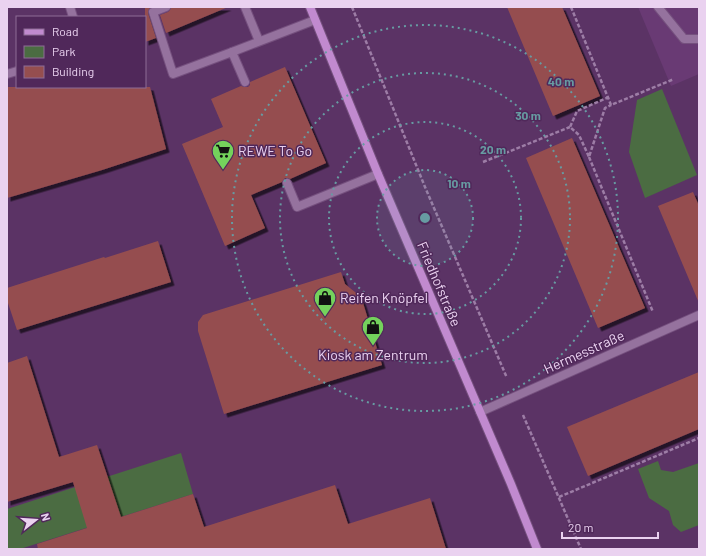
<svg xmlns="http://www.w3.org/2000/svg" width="706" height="556" font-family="Barlow,sans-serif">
<defs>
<filter id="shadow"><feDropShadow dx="3.5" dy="3.5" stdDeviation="0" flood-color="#0009"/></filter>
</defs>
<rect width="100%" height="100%" fill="#5b3365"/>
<!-- built -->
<path fill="#693a74" d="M638 7H699V74L671 86Z"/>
<!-- green -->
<g fill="#4b6c42">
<path d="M662 89 697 175 645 198 629 152 637 100Z"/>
<path d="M181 453 193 494 20 549H7V509Z"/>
<path d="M658 461 661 470 673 472 699 463V525L681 532 673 525 669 511 649 498 638 469Z"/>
</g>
<!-- building -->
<g fill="#954e4f" filter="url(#shadow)">
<path d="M145 7H151L149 9 148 13 156 38 145 42Z"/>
<path d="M171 7H228L166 33 160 15 168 12 170 10Z"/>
<path d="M507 7H562L600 96 553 116Z"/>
<path d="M285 67 326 163 290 179 287 178H285L282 182 251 195 265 228 225 246 182 144 223 127 211 99 241 86 244 87H248L250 85V82Z"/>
<path d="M7 87H150L166 149 102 170 7 198Z"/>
<path d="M572 138 645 308 598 328 526 158Z"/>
<path d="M693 192 699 206V303L658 206Z"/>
<path d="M158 241 171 282 17 330 7 300V288L104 257 105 258Z"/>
<path d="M341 272 345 284 360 296 363 303 382 365 224 414 198 331V322L203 315Z"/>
<path d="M27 356 59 457 97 445 121 517 193 494 204 527 335 485 348 524 430 498 446 549H38L37 544 87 528 73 482 7 502V363Z"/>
<path d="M699 372V429L588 476 567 427Z"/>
</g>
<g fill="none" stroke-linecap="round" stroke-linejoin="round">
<!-- service casing -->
<g stroke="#75507e" stroke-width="10">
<g id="service">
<path d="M70 7 73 17"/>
<path d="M166 7 153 12 173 74 232 52"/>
<path d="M245 7 259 41"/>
<path d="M658 7 684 39H699"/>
<path d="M7 74 17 71"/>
<path d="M245 82 232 52 315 20"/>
<path d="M287 183 297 207 378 174"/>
<path d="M480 412 699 315"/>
</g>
</g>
<!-- secondary casing -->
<g stroke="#75507e" stroke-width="10">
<path id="secondary" d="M310 7 378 174 511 484 537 549"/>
</g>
<!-- path -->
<g stroke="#9d7da6" stroke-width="2.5" stroke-dasharray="4 2" stroke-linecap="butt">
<path d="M352 7 425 187 507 378"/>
<path d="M571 7 611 105 674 79"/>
<path d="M609 97 577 111 570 127 579 135 589 157 605 108 611 105"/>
<path d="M589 157 653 312"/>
<path d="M483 162 570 127"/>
<path d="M523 415 581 549"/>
<path d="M559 497 699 438"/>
</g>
<!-- service -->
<use href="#service" stroke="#95729e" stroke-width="8"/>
<!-- secondary -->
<use href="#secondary" stroke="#c18acf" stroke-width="8"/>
</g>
<!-- distance rings -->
<circle cx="425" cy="218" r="48" fill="#679ba2" fill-opacity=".12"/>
<g fill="none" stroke="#679ba2" stroke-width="2" stroke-dasharray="2 4">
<circle cx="425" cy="218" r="48"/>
<circle cx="425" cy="218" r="96"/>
<circle cx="425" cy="218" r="145"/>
<circle cx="425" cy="218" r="193"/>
</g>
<!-- icons -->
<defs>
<g id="supermarket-pin" transform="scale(1.15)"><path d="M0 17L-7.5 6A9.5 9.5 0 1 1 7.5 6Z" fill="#74d25c" stroke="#50285a"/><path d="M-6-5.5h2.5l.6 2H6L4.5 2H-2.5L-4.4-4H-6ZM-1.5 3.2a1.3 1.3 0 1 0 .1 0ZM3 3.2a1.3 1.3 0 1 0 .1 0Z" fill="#111"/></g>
<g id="shop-pin" transform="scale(1.15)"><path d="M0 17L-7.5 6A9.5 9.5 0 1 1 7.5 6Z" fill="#74d25c" stroke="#50285a"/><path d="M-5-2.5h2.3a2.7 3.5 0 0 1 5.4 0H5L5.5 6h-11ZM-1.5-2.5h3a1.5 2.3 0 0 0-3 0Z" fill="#111"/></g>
</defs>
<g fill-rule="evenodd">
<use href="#supermarket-pin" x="223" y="151"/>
<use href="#shop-pin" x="325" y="298"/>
<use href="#shop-pin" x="373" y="327"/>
</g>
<g text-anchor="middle" stroke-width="3" stroke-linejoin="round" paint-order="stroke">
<!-- poi labels -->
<g font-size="14" fill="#ead2f0" stroke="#50285a" text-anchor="start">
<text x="238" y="156">REWE To Go</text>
<text x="340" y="303">Reifen Knöpfel</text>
<text x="373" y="360" text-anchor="middle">Kiosk am Zentrum</text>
</g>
<!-- street labels -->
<g font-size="14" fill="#ead2f0" stroke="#50285a">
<text transform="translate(439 284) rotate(67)" y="5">Friedhofstraße</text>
<text transform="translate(584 352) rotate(-24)" y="5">Hermesstraße</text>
</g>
</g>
<circle cx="425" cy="218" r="6" fill="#679ba2" stroke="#50285a" stroke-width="2"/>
<g font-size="12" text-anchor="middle" font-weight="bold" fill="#679ba2" stroke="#50285a" stroke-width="3" stroke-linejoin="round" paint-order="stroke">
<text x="561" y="86">40 m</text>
<text x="528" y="120">30 m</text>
<text x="493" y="154">20 m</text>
<text x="459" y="188">10 m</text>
</g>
<!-- border -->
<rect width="706" height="556" fill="none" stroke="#ead2f0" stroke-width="16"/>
<!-- legend -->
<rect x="16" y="16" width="130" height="72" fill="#50285a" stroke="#8e6c96"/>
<rect x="24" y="29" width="20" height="6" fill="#c18acf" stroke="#8e6c96"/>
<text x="52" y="36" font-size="12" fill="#ead2f0">Road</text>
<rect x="24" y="46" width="20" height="12" fill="#4b6c42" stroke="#8e6c96"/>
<text x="52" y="56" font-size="12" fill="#ead2f0">Park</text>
<rect x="24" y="66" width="20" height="12" fill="#954e4f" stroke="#8e6c96"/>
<text x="52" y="76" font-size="12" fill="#ead2f0">Building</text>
<!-- north arrow -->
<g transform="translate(36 520) rotate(73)" stroke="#50285a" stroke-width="3" paint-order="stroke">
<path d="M0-3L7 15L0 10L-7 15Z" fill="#ead2f0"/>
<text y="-6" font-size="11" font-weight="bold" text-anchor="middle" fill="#ead2f0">N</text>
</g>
<!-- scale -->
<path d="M562 532v6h96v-6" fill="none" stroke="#ead2f0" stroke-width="2"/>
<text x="568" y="532" font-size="12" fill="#ead2f0" stroke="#50285a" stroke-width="3" paint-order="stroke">20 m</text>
</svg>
